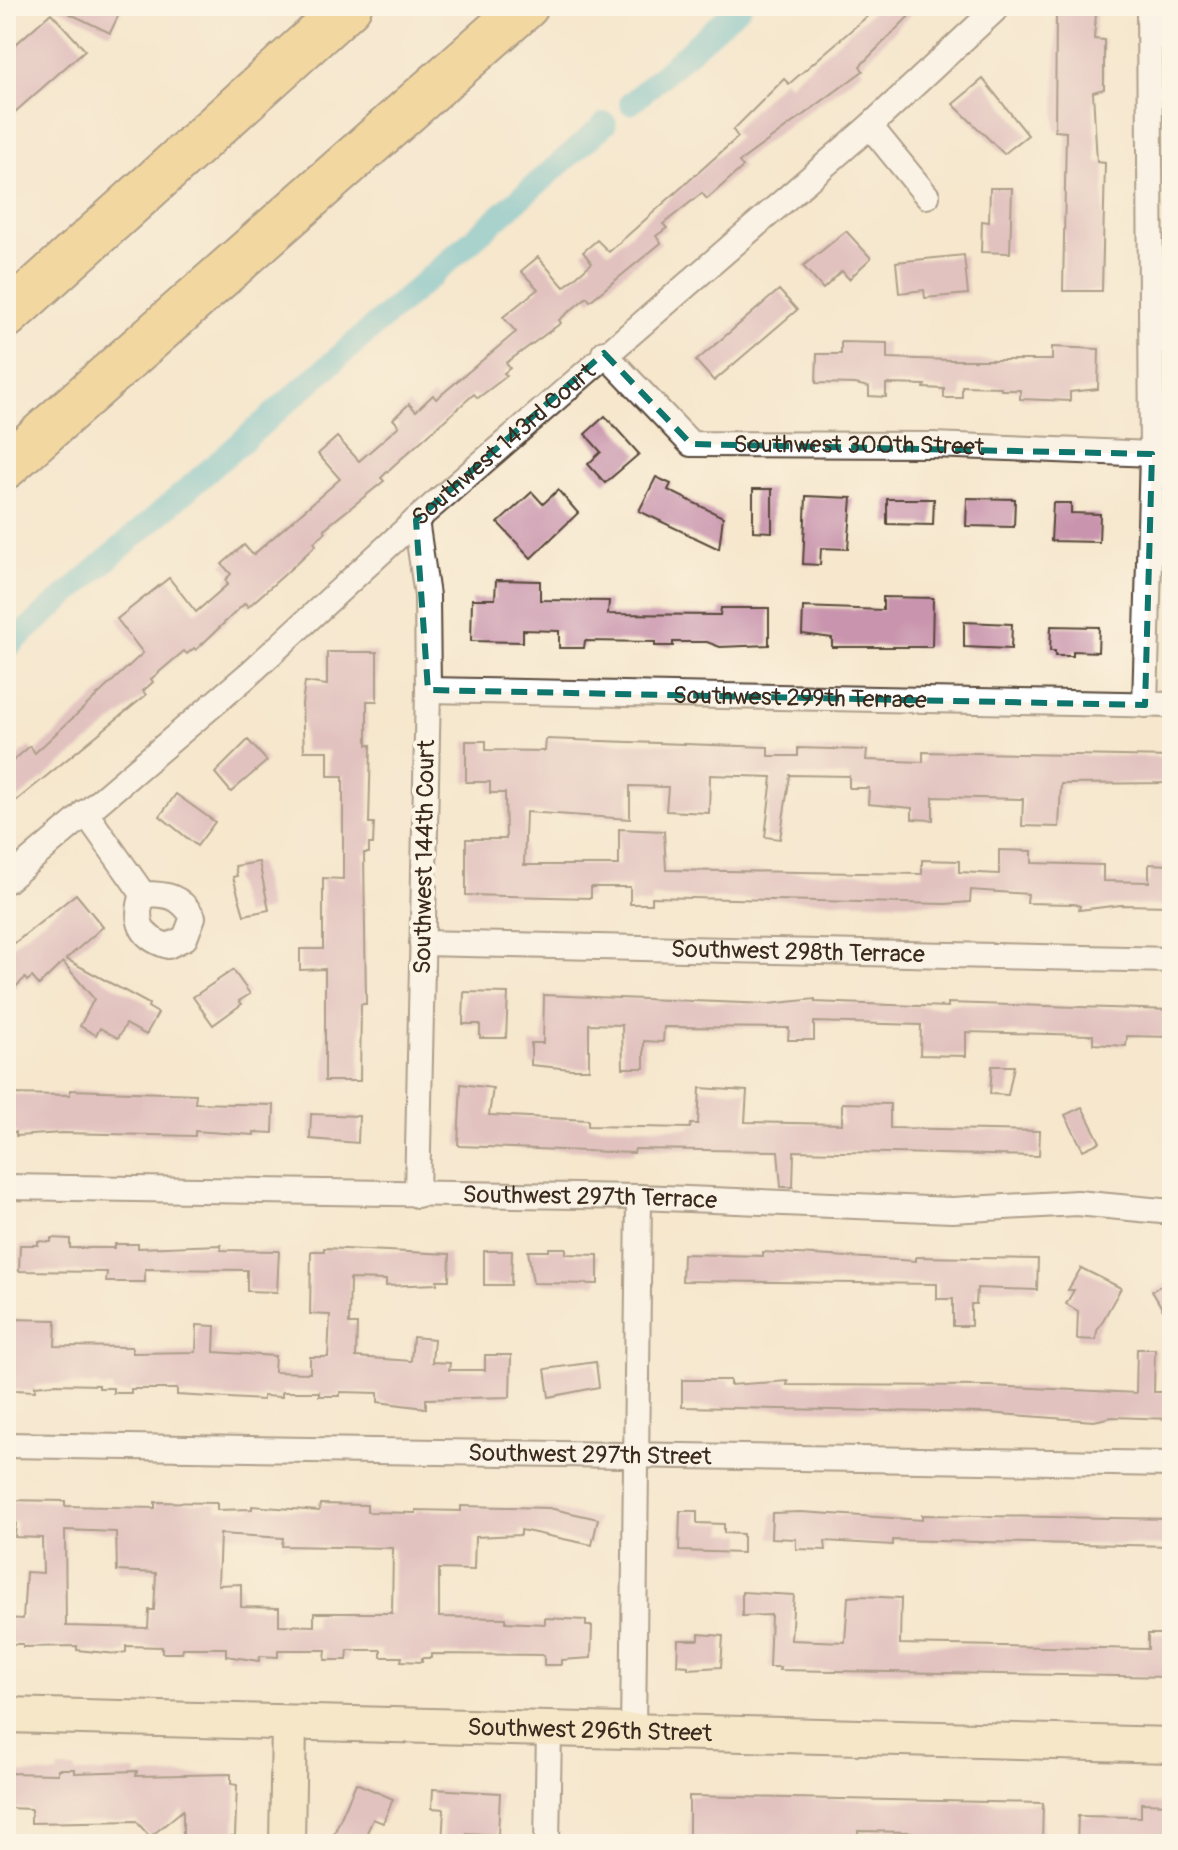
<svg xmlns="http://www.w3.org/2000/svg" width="1178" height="1850" font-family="Pangolin,sans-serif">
<rect width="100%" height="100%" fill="#fcf5e5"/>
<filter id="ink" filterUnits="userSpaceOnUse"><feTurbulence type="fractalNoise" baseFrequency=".0125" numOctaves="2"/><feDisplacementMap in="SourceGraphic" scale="16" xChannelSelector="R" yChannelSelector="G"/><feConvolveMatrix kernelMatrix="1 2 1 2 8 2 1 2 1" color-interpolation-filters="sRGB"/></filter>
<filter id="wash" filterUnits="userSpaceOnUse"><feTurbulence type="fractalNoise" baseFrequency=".006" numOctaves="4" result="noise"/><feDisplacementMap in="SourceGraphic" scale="32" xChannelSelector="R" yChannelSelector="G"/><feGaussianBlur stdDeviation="1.8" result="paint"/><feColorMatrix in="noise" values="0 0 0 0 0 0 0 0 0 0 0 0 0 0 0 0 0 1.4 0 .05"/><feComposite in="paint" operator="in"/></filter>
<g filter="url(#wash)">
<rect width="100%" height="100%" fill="#f6e7cd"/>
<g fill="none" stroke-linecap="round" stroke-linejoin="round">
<!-- canal -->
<g stroke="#4eb8cb" stroke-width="24">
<path d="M631 103 740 6"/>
<path d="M6 648 605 124"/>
</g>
</g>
<g id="blocks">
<!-- building -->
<g fill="#c995ae" fill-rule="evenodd">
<path d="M54 6H123L110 33Z"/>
<path d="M879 6H919L860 66 863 71 739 162 743 167 707 199 702 193 663 224 667 228 656 236 661 243 590 301 587 297 559 320 561 323 506 363 510 368 504 373 507 376 478 398 474 394 392 467 381 478 384 481 324 529 326 532 314 542 316 545 284 575 248 607 245 603 196 650 194 648 187 654 184 651 151 679 153 682 143 691 146 695 6 809V767L30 746 35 753 143 653 117 619 169 578 196 612 228 584 225 580 231 574 222 564 244 545 253 555 340 479 318 454 337 437 359 461 399 426 393 419 409 404 416 411 433 395 436 399 516 332 503 317 538 289 521 271 538 257 564 287 592 263 583 252 597 240 609 252 738 137 733 130 784 79 789 84Z"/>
<path d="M1056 11 1096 14 1094 39 1104 40V89L1093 92 1097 162 1105 163 1102 291H1063L1066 132 1055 131Z"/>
<path d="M51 13 85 50 6 120V53Z"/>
<path d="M983 79 1028 135 1004 154 953 104Z"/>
<path d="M990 188H1012L1010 253 981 252 982 221 989 222Z"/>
<path d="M846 231 871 258 849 279 842 271 823 289 803 266Z"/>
<path d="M964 255 968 294 925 298 924 290 899 293 896 262Z"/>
<path d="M779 290 797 310 714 381 696 361Z"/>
<path d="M841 342 887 343V358L950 360H1052V347L1099 349 1098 389 1070 392V401L1020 399V390H1001V387L962 386V398H944V389L924 388 925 385 886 384V397L869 396V387L855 384 816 383 817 354H841Z"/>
<path d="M605 416 639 454 605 483 588 464 601 452 585 434Z"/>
<path d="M656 477 671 484 668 490 723 517 719 549 639 511Z"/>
<path d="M753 489H772V532L753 531Z"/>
<path d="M558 490 578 513 531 558 498 523 532 492 543 504Z"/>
<path d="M806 496 852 498 848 549 821 548 820 565 803 564Z"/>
<path d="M967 498 1015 499 1014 527 966 526Z"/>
<path d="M887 499H934L933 525 887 524Z"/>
<path d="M1053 503H1071V513L1100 514 1099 542 1051 541Z"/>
<path d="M496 580 540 581V600L609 601 608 614 720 615 721 608H769V645L720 647 707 642H673V646H655V642L585 641 584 648H559V631L523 630V642L471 641 472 599H495Z"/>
<path d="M883 597 933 598 932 647H832V638L802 634 803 607 883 610Z"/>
<path d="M964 622 1012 624 1011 649 964 647Z"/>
<path d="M1051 626 1099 627 1098 652 1073 651V656H1055V651H1050Z"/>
<path d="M327 652H377V701H367V745H371L369 823H374L373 844H369V853H364L366 1004H361L360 1081H325V969L300 970V949H323V878L343 879V776H328V751H304L302 704 305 682 327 685Z"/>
<path d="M546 739 768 747V756H798V748L867 750 866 760 923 762V752L1172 757V783L1061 784 1059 827 1022 826 1023 799 933 797V820L912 819V808L868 804 869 788H849V776L790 775 780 839 765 837 772 777 710 775 709 813 666 811 668 787 630 786V819L526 812 524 865H619V829L664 831 666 870 922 874V860L959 861V872L999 874V850L1032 851V863L1103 865V881L1149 882V864L1172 865V906L1121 905 1079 910 1080 906 1074 904 1027 903 1028 894 971 890 970 902 945 904 652 897V904H630V887H591V898L466 895V839H506L505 793H490V782H466V741H486V750L545 751Z"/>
<path d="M248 740 267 761 231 792 215 773Z"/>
<path d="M176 794 215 822 197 846 160 816Z"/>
<path d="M259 862 269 910 244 915 233 877 237 876 235 866Z"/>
<path d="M76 894 103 927 66 959 149 1004 148 1007 158 1013 146 1035 126 1024 118 1038 100 1028 96 1035 80 1026 94 999 63 962 39 985 32 977 27 981 25 978 6 996V950Z"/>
<path d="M233 970 250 994 239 1001 242 1004 213 1025 193 997Z"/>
<path d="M464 992 508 993 506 1038H480V1024H463Z"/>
<path d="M544 995 768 1004 815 999V1002L891 1005 948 1007V1003L1172 1010V1037L1127 1036 1126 1046 1093 1044V1035L966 1032V1056L920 1055 921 1025 814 1022V1040H788L789 1028 664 1027 663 1042 644 1041V1068H623L622 1025 589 1024V1069H571L531 1065V1043H543Z"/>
<path d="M992 1066H1014L1008 1095 990 1094Z"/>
<path d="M461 1084 493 1088 489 1115 588 1120V1126L690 1128 691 1124H698L700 1088 747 1091 745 1122 842 1124V1103L890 1104V1128L1040 1131 1039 1156 794 1151 793 1187H781L778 1151 635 1149 634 1153 460 1146 458 1144Z"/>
<path d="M70 1090 196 1094 195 1103 274 1105 273 1133 254 1132V1135L195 1131V1136L62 1133 16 1136V1132H6V1094L70 1095Z"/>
<path d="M1082 1107 1100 1142 1083 1150 1065 1115Z"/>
<path d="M311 1114 359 1116 358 1143 310 1139Z"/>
<path d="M51 1238 70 1239V1248H115V1244H138V1248L221 1245V1250L279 1251 277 1292 247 1291V1270L145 1269V1282H106L107 1272 19 1271 20 1245H38V1241L51 1242Z"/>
<path d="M324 1248 450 1254 449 1280H437V1284L386 1286V1280L350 1279 349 1324H357L356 1357 411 1361 413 1337 434 1339 432 1362 450 1363 449 1370H485V1355H511L510 1397 426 1399V1408L378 1402V1393L340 1392V1396H319V1392H282V1397L263 1396V1400L177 1395V1389H131V1393H113V1388H99V1385L55 1384 35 1386V1391L14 1390V1386H6V1334H10V1319L56 1320 55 1346 132 1347V1353L196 1352 197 1325 215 1326 214 1352 275 1356 274 1372 310 1373V1357H328L330 1315 310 1314 311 1251H324Z"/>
<path d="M549 1248H566V1254L598 1255V1284L533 1283 528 1251H549Z"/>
<path d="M484 1251H512L511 1285H484Z"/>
<path d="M763 1252 916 1261V1257L1038 1259 1037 1290 977 1288 976 1304H971V1326H953V1299H937V1284L682 1281 683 1254 763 1256Z"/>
<path d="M1081 1268 1121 1288 1097 1331 1096 1340 1077 1339 1078 1311 1066 1304 1074 1290H1068Z"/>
<path d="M1172 1279V1325L1152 1291Z"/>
<path d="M1137 1349H1155L1154 1392H1172V1419L1112 1417 1094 1421 988 1413 682 1407V1380H730V1385L788 1381 787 1385 989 1386 1136 1393Z"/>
<path d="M596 1362 599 1387 549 1397 545 1369Z"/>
<path d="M6 1500 65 1501V1506L155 1508V1502L217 1503V1510L252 1509V1506L319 1511 320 1504 367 1505V1512L416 1513V1510L461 1511V1506L549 1508 598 1519 592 1545 521 1530V1535L475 1537 474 1570 439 1569V1617L506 1618V1622L545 1624V1618L586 1620V1626H592L591 1658 561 1660V1665H544V1655L431 1654V1658H422V1662L401 1661 402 1657H381V1650H348L347 1660H325L326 1650H278V1657L260 1656 259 1661 226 1656V1648H183L182 1653H162V1647L126 1646V1652L117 1654 77 1650V1646L23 1647V1644H6V1618L23 1619 26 1572 43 1573 42 1538 15 1537 16 1522H6ZM65 1530 116 1532 117 1571 156 1573 154 1610H149L148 1628 66 1626ZM220 1534 283 1538 282 1546 393 1548 392 1613H314V1626L279 1625V1608L241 1607V1584L218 1585Z"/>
<path d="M680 1511H697V1523L724 1524V1533L743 1534V1553L679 1551Z"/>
<path d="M801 1512 922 1520V1515L1172 1519V1546L893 1540V1545L825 1541 826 1550 796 1549V1539L771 1538 772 1513Z"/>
<path d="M742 1592 794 1595 791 1640 845 1642 848 1597 860 1596 901 1598 900 1644 1148 1649V1634H1172V1677L779 1670 780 1667H769L771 1615 742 1616Z"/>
<path d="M699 1634 723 1636 721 1667 688 1669V1666L677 1665 678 1640H699Z"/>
<path d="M58 1769H75V1773L137 1771 136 1776 231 1774V1784L237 1785 235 1836H231V1844H183V1810L150 1837 136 1821 31 1823V1809L6 1808V1773L58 1774Z"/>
<path d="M356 1783 393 1799 383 1823 373 1819 362 1844 333 1836Z"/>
<path d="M433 1789 500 1793 498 1835 467 1833 466 1844H442L444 1809 432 1808Z"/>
<path d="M689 1796 1043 1803 1042 1844 912 1843V1832L858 1831V1844L689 1838Z"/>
<path d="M1141 1803 1172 1804V1844H1077L1078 1816 1141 1817Z"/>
</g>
</g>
</g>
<g filter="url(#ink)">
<use href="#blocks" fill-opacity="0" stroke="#574638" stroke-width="2"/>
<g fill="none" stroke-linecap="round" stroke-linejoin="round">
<!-- street casing -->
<g stroke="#574638" stroke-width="28">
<g id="street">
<path d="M870 126 927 196"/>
<path id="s1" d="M604 353 691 444 933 445 1152 454"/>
<path d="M416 520 427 596 428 690 417 1195"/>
<path id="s2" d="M428 690 1172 705"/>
<path d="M1145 705 1152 454 1149 6"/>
<path d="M85 812 143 894C134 920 140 938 168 946L185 938 193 917C180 896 168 894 143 894"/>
<path id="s3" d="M6 881 249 674 416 520 870 126 999 6"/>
<path id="s4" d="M422 943 1172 960"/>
<path id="s5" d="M6 1187 639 1197 952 1210 1077 1203 1172 1212"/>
<path id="s6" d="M6 1445 1172 1464"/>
<path d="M633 1734 639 1197"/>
<path d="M547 1844 549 1731"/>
</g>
</g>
<!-- secondary casing -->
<g stroke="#574638" stroke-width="38">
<g id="secondary">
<path id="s7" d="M6 1715 1172 1745"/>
<path d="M287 1844 289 1724"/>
</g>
</g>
<!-- highway casing -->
<g stroke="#574638" stroke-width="48">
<g id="highway">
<path d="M6 316 349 6"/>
<path d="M6 466 526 6"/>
</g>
</g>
<!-- street -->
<use href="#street" stroke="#fff" stroke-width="24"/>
<!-- secondary -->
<use href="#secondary" stroke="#f8e7c3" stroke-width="34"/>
<!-- highway -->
<use href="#highway" stroke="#eec469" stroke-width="44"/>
</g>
</g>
<!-- marked area -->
<path d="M0 0H1178V1850H0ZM604 353 691 444 1152 454 1145 705 428 690 416 520Z" fill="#f6e7cd" fill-opacity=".55" fill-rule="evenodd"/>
<path fill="none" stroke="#0f766e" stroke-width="6" stroke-dasharray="16 10" stroke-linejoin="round" d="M604 353 691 444 1152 454 1145 705 428 690 416 520Z"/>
<g text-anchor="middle" stroke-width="8" stroke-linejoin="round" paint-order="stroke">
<!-- street labels -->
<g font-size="24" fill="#3b2a1e" stroke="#fcf5e5">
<text dy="8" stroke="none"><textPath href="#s3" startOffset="662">Southwest 143rd Court</textPath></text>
<text dy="8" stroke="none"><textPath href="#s1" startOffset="294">Southwest 300th Street</textPath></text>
<text dy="8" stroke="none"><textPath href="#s2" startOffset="372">Southwest 299th Terrace</textPath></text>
<text transform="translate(424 857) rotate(-89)" y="8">Southwest 144th Court</text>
<text dy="8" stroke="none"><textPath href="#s4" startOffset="376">Southwest 298th Terrace</textPath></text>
<text dy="8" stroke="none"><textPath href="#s5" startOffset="584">Southwest 297th Terrace</textPath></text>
<text dy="8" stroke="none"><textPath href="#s6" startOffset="584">Southwest 297th Street</textPath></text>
<text dy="8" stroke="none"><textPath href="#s7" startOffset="584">Southwest 296th Street</textPath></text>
</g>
</g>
<!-- margin -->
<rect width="1178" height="1850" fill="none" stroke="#fcf5e5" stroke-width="32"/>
</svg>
